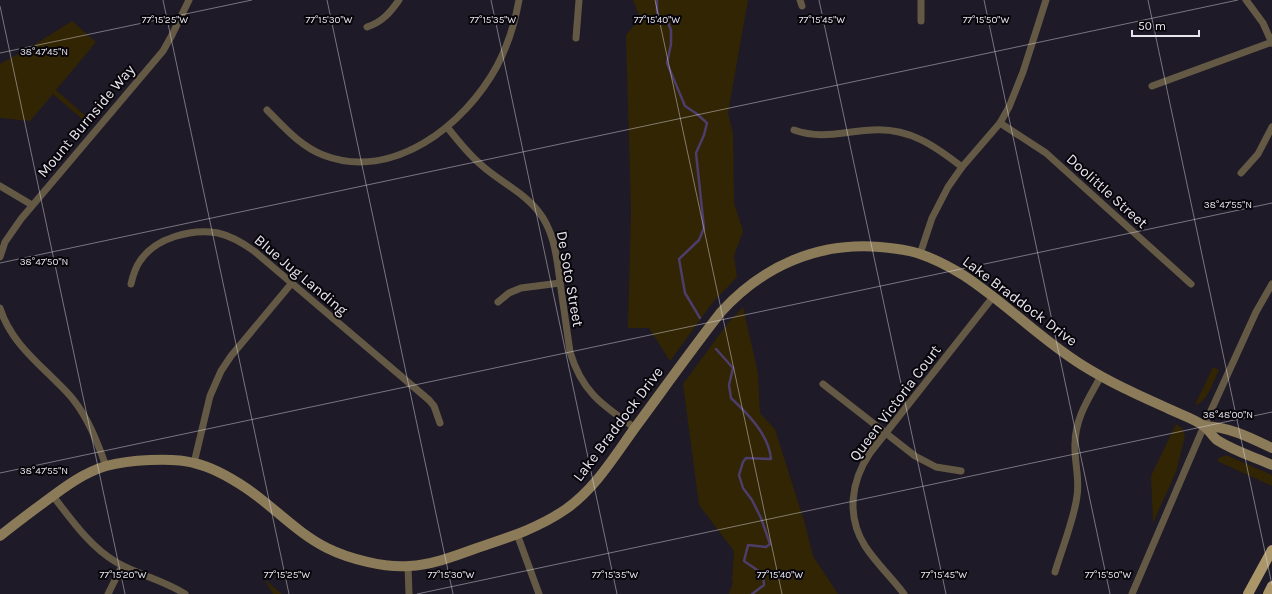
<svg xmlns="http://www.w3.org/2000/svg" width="1272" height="594" font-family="Karla,sans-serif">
<rect width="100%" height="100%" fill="#1e1a27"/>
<!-- green -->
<g fill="#322503">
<path d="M633 0H748L728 113 733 133 734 203 743 231 734 256 737 277 713 302 670 361 649 328H628L631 210 626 35 640 18Z"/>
<path d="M72 21 96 42 56 90 90 120 88 124 53 94 30 121 0 118V64L37 43Z"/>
<path d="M743 307 758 373 760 413 775 429 805 524 813 556 838 594H729L733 582 732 580 734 551 699 505 683 384 728 323Z"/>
<path d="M1213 367 1219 370C1214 380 1207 403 1195 405Z"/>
<path d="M1176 424 1182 428 1185 436 1176 472 1153 523 1151 476Z"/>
<path d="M1226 455 1272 475V486L1217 461 1219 458Z"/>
<path d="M264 579 282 594H273Z"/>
</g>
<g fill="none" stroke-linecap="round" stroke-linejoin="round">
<!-- stream -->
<g stroke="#4d3d6b" stroke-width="2.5">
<path d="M657 0V12L660 20H667L671 30V44L667 63 685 106 697 114 707 123 704 135 696 153 704 228 699 240 679 259 685 293 700 318"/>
<path d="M716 349 733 368 729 385 731 398C748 414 769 435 771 459L746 458 743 462 739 475 743 488 752 500 761 518 770 544 766 547 748 545 744 561 763 574 764 585 752 594"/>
</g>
<!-- street -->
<g stroke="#635944" stroke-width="7">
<path d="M800 0 802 6"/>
<path d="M921 0V21"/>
<path d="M1246 0 1263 23 1272 43"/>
<path d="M367 27C382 22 390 13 399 0"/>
<path d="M576 38 579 0"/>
<path d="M1152 86 1272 42"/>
<path d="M267 110C284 127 300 146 323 155 393 182 465 125 497 66 508 45 515 23 519 0"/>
<path d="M1000 123 1046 153 1191 284"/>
<path d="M447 127C459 142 471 157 486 169 503 183 525 194 538 211 556 233 557 262 561 289 564 310 567 331 570 352 582 392 602 405 635 428"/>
<path d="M794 130C822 140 844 131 873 130 910 128 935 146 962 167"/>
<path d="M1241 173 1258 154 1272 127"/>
<path d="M0 186 32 205"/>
<path d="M920 254 932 218 948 187 962 167 1000 123 1009 107 1023 72 1046 0"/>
<path d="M0 257 5 242 21 219 163 51 172 35 189 0"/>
<path d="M131 284C133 275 135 268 140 261 155 238 192 228 218 233 231 236 243 243 254 251L429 400 434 406 440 423"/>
<path d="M498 302 509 293 521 288 560 283"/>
<path d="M0 308C12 347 47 369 72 398 89 419 97 442 106 466"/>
<path d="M823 384 915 456 936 467 961 471"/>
<path d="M194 463 210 396 221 371 231 356 291 284"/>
<path d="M53 496C71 519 90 547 116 562 138 575 164 580 185 594"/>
<path d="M517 534 539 594"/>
<path d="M408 566 409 594"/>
<path d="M1055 572C1062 548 1074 520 1077 496 1080 478 1074 461 1075 444 1075 418 1089 398 1101 376"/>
<path d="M108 594 122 566"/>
<path d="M904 594C892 578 876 563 865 546 846 516 851 481 870 453L993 297"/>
<path d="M1132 594 1204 426 1256 312 1272 284"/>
</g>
<!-- secondary -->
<g stroke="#8b7b59" stroke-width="10">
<path d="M1204 426C1230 427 1249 437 1272 448"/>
<path d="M0 536C11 527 23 518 35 509 57 493 79 474 106 466 128 460 172 457 194 463 212 467 231 478 246 488 274 507 297 533 327 548 349 559 385 568 409 566 432 565 455 556 477 548 507 538 539 528 566 509 596 488 615 455 637 425 665 387 692 349 721 312 763 266 817 242 880 247 893 248 908 250 920 254 935 259 950 267 963 275 1005 302 1040 339 1082 365 1109 382 1138 395 1167 408 1177 413 1195 419 1204 426 1209 430 1212 436 1217 440 1234 451 1254 457 1272 465"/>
</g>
<!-- primary -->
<g stroke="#aa9669" stroke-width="10">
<path d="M1248 594 1272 550"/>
<path d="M1268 594 1272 586"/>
</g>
</g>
<!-- ticks -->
<path fill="none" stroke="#e7e5ee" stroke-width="1" stroke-opacity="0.45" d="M163 0 289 594M327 0 453 594M491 0 617 594M655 0 782 594M819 0 946 594M984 0 1110 594M1148 0 1272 585M0 6 125 594M0 53 252 0M0 263 1238 0M0 473 1272 203M417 594 1272 412"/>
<g text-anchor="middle" stroke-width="4" stroke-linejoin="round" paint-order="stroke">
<!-- street labels -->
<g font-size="15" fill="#e7e5ee" stroke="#08060b">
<text transform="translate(86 121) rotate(-50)" y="5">Mount Burnside Way</text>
<text transform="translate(1107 191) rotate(42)" y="5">Doolittle Street</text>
<text transform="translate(301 275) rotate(40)" y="5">Blue Jug Landing</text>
<text transform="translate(570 279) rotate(80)" y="5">De Soto Street</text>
<text transform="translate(1020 301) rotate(37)" y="5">Lake Braddock Drive</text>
<text transform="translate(895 403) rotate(-53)" y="5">Queen Victoria Court</text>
<text transform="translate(618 424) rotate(-53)" y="5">Lake Braddock Drive</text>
</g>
</g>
<g font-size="10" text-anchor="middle" fill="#e7e5ee" stroke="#08060b" stroke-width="4" stroke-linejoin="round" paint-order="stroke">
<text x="165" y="23">77°15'25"W</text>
<text x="329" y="23">77°15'30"W</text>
<text x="493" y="23">77°15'35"W</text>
<text x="657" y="23">77°15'40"W</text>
<text x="822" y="23">77°15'45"W</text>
<text x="986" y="23">77°15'50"W</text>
<text x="44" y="55">38°47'45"N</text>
<text x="1228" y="208">38°47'55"N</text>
<text x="44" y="265">38°47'50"N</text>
<text x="1228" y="418">38°48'00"N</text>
<text x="44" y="474">38°47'55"N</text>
<text x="123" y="578">77°15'20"W</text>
<text x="287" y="578">77°15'25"W</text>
<text x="451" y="578">77°15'30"W</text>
<text x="615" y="578">77°15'35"W</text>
<text x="780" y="578">77°15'40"W</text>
<text x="944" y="578">77°15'45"W</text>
<text x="1108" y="578">77°15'50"W</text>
</g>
<!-- scale -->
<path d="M1132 30v6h67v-6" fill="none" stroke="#e7e5ee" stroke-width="2"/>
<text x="1138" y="30" font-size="12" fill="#e7e5ee" stroke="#08060b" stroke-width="3" paint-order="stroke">50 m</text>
</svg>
